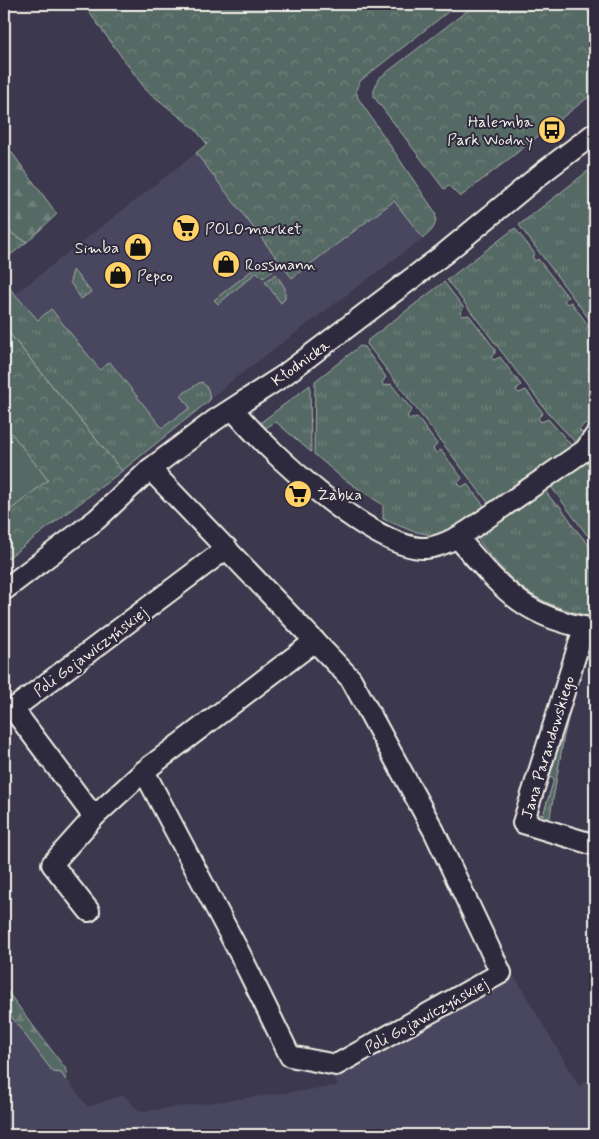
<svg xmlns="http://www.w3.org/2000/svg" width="599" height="1139" font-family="Mynerve,sans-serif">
<defs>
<pattern id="grass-tufts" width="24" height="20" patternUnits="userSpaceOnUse" patternTransform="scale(1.25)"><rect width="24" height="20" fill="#576b65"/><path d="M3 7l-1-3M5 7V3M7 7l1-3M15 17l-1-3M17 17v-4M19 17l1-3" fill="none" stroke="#70817b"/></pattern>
<pattern id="forest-firs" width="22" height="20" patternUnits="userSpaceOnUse" patternTransform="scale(1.25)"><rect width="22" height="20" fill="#576b65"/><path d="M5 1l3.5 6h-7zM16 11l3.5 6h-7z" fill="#70817b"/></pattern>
<pattern id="park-crowns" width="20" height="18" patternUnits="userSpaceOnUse" patternTransform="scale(1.25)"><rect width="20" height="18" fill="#576b65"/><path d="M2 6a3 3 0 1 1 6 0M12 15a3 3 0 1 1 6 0" fill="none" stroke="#70817b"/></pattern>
</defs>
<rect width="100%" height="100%" fill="#3c394f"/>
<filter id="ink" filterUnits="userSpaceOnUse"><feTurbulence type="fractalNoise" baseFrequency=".02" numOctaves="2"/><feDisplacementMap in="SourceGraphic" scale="10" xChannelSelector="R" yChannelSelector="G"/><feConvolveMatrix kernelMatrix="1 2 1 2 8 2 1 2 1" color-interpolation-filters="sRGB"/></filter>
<g filter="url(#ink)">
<!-- built -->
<g fill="#49465e">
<path d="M196 153 292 278 394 201 423 238 238 376 167 434 111 362 100 370 51 310 38 320 15 294Z"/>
<path d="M512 972 579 1086 590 1079 595 1085V1135H4V997L88 1107 123 1095 140 1112 338 1086 330 1072Z"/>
</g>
<!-- grass -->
<g fill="url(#grass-tufts)" stroke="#a6aea6">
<path d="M588 171 595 180V327L519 225Z"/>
<path d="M515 228 535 254 532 256 535 261 538 259 568 297 564 300 567 304 571 302 589 326 586 329 589 333 593 331 595 334V422L591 428 585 423 579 430 585 435 577 444 549 414 447 280Z"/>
<path d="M4 229 27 242 4 260Z"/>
<path d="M265 260 273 271 263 278 257 272 218 304 214 300Z"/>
<path d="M73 270 91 292 81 299 70 282Z"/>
<path d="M276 274 285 288V299L281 303 265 282Z"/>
<path d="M4 282 38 320 51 309 100 370 110 362 162 428 190 408 181 395 199 383 202 382 208 389 210 400 122 471 4 327Z"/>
<path d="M444 282 464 308 460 312 463 316 469 315 495 349V353L491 357 494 360 500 357 521 385 516 390 519 393 526 390 543 413 538 418 541 422 548 419 574 448 489 504 367 344 368 340Z"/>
<path d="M360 346 364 347 386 377 382 383 384 386 391 384 412 410 407 416 410 419 417 417 437 444 433 449 436 453 441 450 462 478 458 483 461 487 467 484 486 508 441 537 412 531 383 519V505L341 477 314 454 315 381Z"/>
<path d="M310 385 311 452 276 422 265 428 260 423Z"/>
<path d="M595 449V532L590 536 587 535 549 484Z"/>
<path d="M542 487 556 505H559L572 523V525L595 552V617C531 604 511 584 473 533Z"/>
<path d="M595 637V660L583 657 564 736 549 822 584 830 577 834 537 823 531 817 532 812 543 815 554 779 544 775 577 666 585 644Z"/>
</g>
<!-- forest -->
<g fill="url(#forest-firs)" stroke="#a6aea6">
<path d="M4 142 57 214 27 242 4 229Z"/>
<path d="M4 987 65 1068 67 1073 66 1080 61 1073 53 1072 4 1007Z"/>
</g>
<!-- park -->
<g fill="url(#park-crowns)" stroke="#a6aea6">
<path d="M83 4H458L360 81 356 90 358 98 435 212C438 224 433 231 423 238L394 201 292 278 196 153 207 144 195 129 146 90Z"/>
<path d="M476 4H583L595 20V92L460 197 449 186 444 189 374 97V90L378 79Z"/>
<path d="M4 327 122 471 4 561Z"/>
</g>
<!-- pitch -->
<path fill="#576b65" stroke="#a6aea6" d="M4 424 48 480 4 515Z"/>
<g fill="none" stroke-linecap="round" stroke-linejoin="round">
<!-- minor casing -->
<g stroke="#f4f1e8" stroke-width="24">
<g id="minor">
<path d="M233 409C265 449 374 551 426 548 439 547 457 538 468 531L585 450 595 436"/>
<path d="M458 538C502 589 525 619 595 629"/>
<path d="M4 590 97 519 150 469 215 420 283 376 444 254 546 170 595 133"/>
<path d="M584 628 523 823 595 845"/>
<path d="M144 771 241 956 290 1056 336 1065 501 973 434 831 351 679 150 469"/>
<path d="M94 817 13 709 227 548"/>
<path d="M89 911 52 864 94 817 144 771 315 641"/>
</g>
</g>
<!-- minor -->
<use href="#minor" stroke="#2f2a3d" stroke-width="20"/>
</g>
</g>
<!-- icons -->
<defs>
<g id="bus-disc" transform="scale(1.4375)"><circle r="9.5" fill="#ffd166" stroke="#2f2a3d"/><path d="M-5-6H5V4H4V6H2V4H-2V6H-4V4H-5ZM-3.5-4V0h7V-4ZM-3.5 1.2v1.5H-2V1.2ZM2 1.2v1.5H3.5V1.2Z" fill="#111"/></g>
<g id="supermarket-disc" transform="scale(1.4375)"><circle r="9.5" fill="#ffd166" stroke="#2f2a3d"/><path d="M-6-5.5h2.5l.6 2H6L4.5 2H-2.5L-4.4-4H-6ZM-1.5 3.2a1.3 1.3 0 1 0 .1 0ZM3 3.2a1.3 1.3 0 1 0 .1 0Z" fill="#111"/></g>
<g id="shop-disc" transform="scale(1.4375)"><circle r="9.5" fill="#ffd166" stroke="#2f2a3d"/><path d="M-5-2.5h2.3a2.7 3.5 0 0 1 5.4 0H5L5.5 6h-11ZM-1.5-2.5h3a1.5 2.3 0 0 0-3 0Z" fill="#111"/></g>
</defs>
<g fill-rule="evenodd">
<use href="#bus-disc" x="552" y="130"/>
<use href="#supermarket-disc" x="186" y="228"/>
<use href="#shop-disc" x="138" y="247"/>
<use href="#shop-disc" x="226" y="264"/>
<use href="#shop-disc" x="118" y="275"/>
<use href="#supermarket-disc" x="298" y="494"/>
</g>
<g text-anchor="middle" stroke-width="4" stroke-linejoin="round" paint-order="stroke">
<!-- poi labels -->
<g font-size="16" fill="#f4f1e8" stroke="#2f2a3d" text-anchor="start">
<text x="533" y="127" text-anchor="end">Halemba<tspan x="533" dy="18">Park Wodny</tspan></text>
<text x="205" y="234">POLOmarket</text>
<text x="119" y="253" text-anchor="end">Simba</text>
<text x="245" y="270">Rossmann</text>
<text x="137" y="281">Pepco</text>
<text x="317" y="500">Żabka</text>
</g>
<!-- street labels -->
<g font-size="16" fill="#f4f1e8" stroke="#2f2a3d">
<text transform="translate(300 362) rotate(-36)" y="6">Kłodnicka</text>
<text transform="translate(90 651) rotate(-37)" y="6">Poli Gojawiczyńskiej</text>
<text transform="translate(547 747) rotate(-73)" y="6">Jana Parandowskiego</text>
<text transform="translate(426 1015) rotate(-29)" y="6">Poli Gojawiczyńskiej</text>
</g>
</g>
<!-- margin -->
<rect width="599" height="1139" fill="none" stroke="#2f2a3d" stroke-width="20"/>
<rect x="10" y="10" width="579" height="1119" fill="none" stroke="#f4f1e8" stroke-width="2" filter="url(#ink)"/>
</svg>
